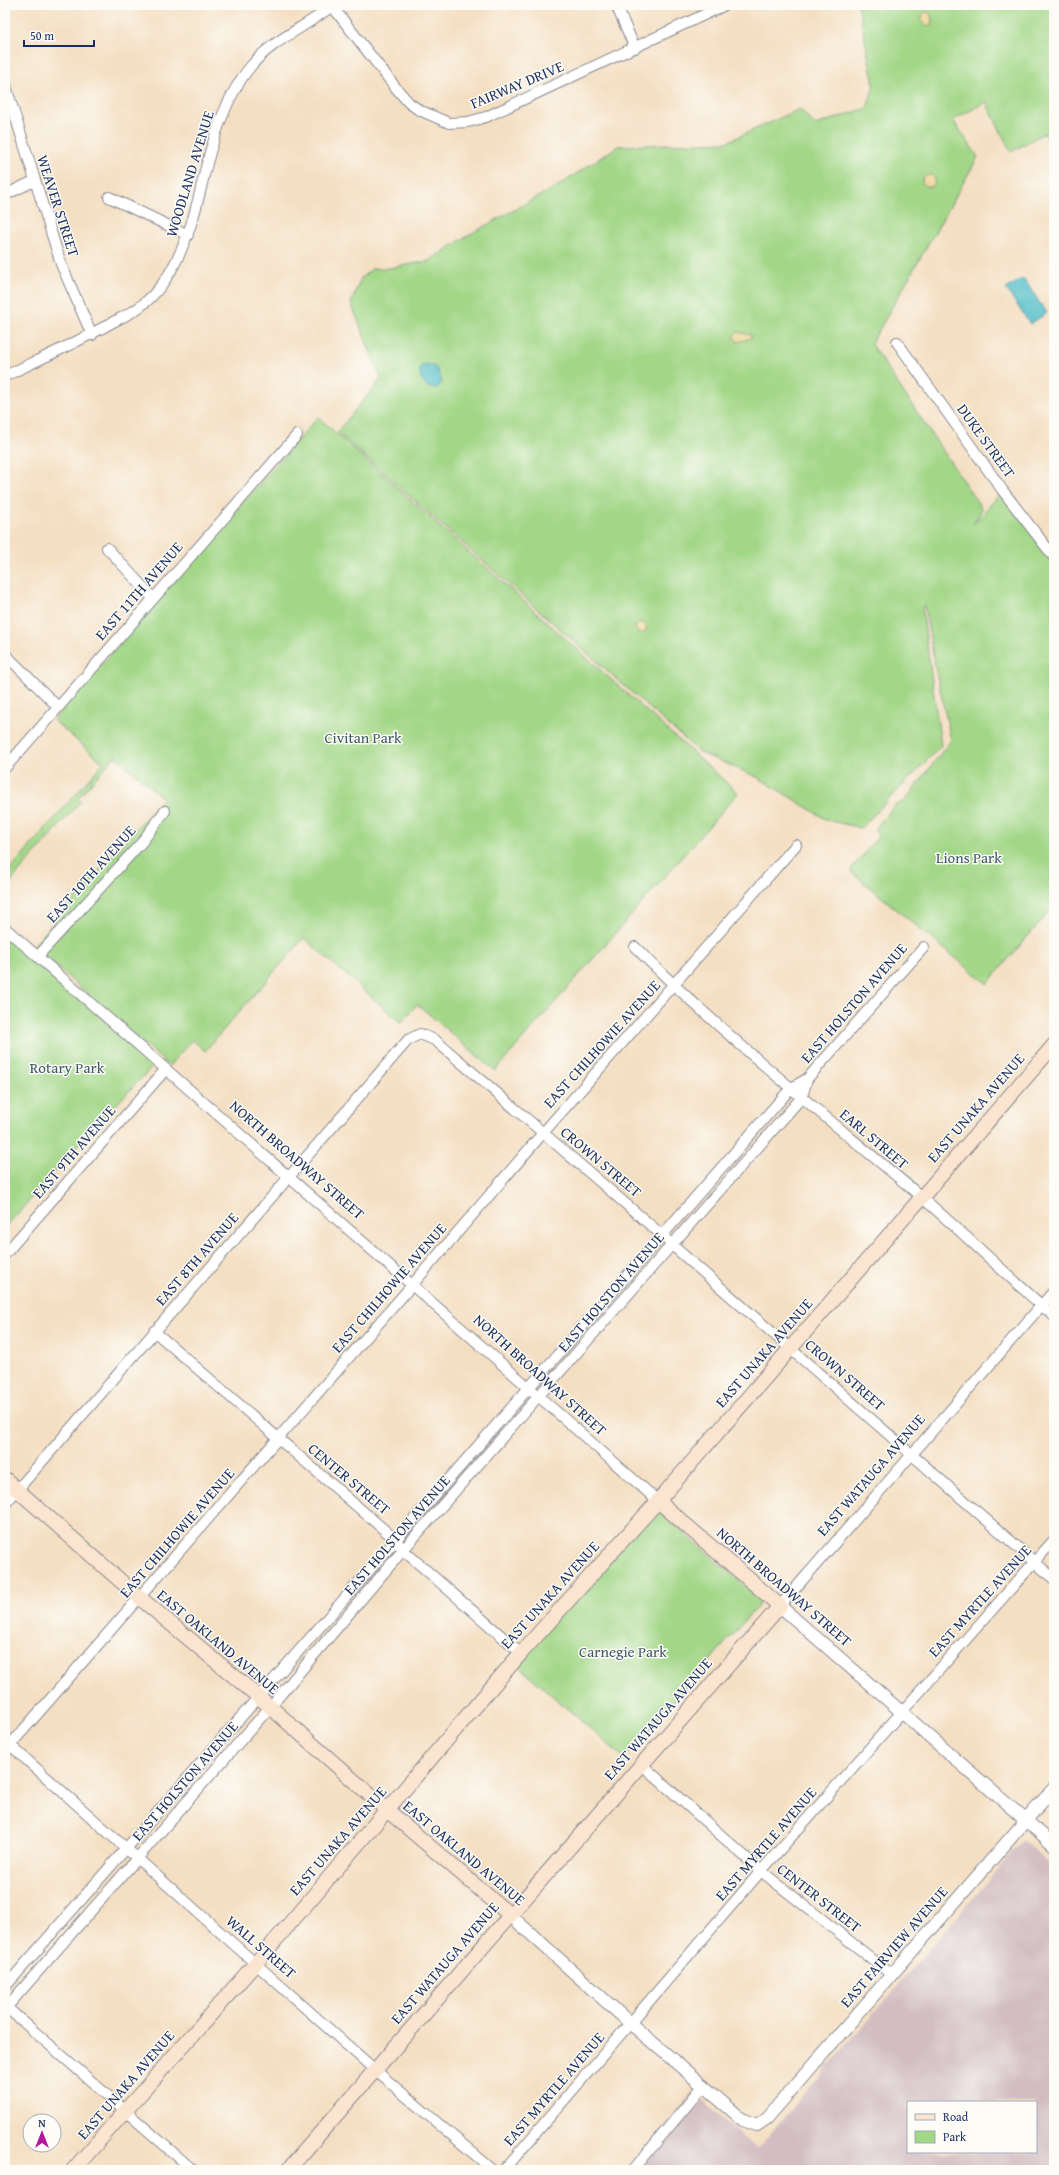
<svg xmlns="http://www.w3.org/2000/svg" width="1059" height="2175" font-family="'Gentium Book Plus',serif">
<rect width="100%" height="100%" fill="#fdfcf7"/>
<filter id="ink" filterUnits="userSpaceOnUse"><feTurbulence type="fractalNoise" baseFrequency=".025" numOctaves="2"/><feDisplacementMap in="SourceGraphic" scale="8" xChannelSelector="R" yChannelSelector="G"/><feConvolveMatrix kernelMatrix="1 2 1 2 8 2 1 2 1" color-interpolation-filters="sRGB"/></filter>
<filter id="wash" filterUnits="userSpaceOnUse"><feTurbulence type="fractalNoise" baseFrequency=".012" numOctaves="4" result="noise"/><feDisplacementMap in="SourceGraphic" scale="16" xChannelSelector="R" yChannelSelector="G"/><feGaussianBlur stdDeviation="0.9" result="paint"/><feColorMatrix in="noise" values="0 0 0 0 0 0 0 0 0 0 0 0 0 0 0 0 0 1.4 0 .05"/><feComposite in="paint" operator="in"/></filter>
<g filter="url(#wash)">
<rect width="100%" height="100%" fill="#f4dfc2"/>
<!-- industrial -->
<path fill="#d2bec2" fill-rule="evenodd" d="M1023 1840 1054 1867V2170H627L693 2092 757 2149ZM908 2102H1036V2152H908Z"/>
<!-- green -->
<g fill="#a3d788" stroke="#5f8373">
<path d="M858 5H1054V147L1044 133 1011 152 986 102 953 120 978 157 871 344 982 509 973 524 1003 491 1054 559V906L987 984 850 871 879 835 874 830 895 805 904 802 951 740 936 671 924 605 922 608 941 746 861 828 827 820 759 778 699 752 337 432 381 379 351 303 361 278 373 268 383 269 429 261 467 236 561 184 618 146 727 142 800 109 815 125 867 108 874 85Z"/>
<path d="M318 417 738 793 495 1071 417 1004 401 1023 304 938 205 1051 192 1040 169 1066 33 946 163 798 115 756 78 798 81 801 5 888V875L103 763 53 720Z"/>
<path d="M5 934 155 1064 83 1139 5 1228Z"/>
<path d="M655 1507 762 1601 624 1758 516 1664Z"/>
</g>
<!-- sand -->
<g fill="#eeda9e" stroke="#84847e">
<path d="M924 12 930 13 932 19 931 25 926 26 921 21Z"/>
<path d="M932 175 935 178 934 185 930 187 925 186 922 182 924 176Z"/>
<path d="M737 332 751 335V338L738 342 734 337Z"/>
<circle cx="641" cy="628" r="5.5"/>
</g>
<!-- water -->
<g fill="#4fbdc6" stroke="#357692">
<path d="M1023 278 1047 313 1030 324 1006 289Z"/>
<path d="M424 364 432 365 437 369 442 382 437 388 428 387C421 382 419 376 420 367Z"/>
</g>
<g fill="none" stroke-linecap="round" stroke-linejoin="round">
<!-- stream -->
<path stroke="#4fbdc6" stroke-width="3" d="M1051 2170 1054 2168"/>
</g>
</g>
<g filter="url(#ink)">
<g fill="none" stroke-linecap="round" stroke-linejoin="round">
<!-- minor casing -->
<g stroke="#888790" stroke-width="12">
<g id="minor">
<path d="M616 5 635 48"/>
<path d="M332 6 396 88 409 103 419 110 449 123 468 122 486 117 725 5"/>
<path d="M5 83 61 264 92 335"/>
<path d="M5 195 34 181"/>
<path d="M109 197 188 235"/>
<path d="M897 342 1003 491 1054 557"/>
<path d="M5 376C41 359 78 342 113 322 123 317 134 312 142 305 175 280 192 227 201 188 210 148 224 98 251 66 273 39 307 27 333 5"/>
<path d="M107 548 153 598"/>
<path d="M5 654 58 707"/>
<path d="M5 768 297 435"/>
<path d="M5 928 658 1501"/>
<path d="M635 947C724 1036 823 1114 919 1195 965 1234 1008 1277 1054 1316"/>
<path d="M38 956 141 843 165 811"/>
<path d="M5 1254 166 1069"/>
<path d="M154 1331 396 1540 403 1550 521 1653"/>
<path d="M5 1504 408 1040 420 1034 435 1040 663 1236 672 1245 1054 1579"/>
<path d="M780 1606 1054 1291"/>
<path d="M10 1745 375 2070 493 2170"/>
<path d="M5 1751 413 1284 543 1133 796 845"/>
<path d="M641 1764 761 1871 891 1974"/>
<path d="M5 1987 791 1088 807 1079 924 947"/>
<path d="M5 2006 193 2170"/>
<path d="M5 2009 270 1707 403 1550 802 1097 807 1079"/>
<path d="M504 2170 761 1871 1054 1540"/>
<path d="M633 2170 704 2085"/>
</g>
</g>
<!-- tertiary casing -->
<g stroke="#888790" stroke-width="14">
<g id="tertiary">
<path d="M780 1606 1054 1845"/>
<path d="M510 1915 631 2024 743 2120 757 2125 767 2118 1054 1788"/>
</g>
</g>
<!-- secondary casing -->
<g stroke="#888790" stroke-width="16">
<g id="secondary">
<path d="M5 1479 140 1598 259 1697 387 1810 510 1915"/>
<path d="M73 2170 256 1963 521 1653 658 1501 1054 1045"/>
<path d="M288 2170 780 1606 658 1501"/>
</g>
</g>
<!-- minor -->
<use href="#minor" stroke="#fff" stroke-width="10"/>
<!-- tertiary -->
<use href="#tertiary" stroke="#fff" stroke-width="12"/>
<!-- secondary -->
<use href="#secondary" stroke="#fce5d0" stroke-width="14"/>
</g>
</g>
<g text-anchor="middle" stroke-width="3" stroke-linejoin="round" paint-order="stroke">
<!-- street labels -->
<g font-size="15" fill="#1b2f5e" stroke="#fdfcf7">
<text transform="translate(517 85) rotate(-23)" y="5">FAIRWAY DRIVE</text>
<text transform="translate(190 174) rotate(-73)" y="5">WOODLAND AVENUE</text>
<text transform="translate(58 206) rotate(72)" y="5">WEAVER STREET</text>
<text transform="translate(986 441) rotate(54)" y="5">DUKE STREET</text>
<text transform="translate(139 591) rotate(-49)" y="5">EAST 11TH AVENUE</text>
<text transform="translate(91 874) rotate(-48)" y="5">EAST 10TH AVENUE</text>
<text transform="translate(854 1003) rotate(-49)" y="5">EAST HOLSTON AVENUE</text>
<text transform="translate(602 1044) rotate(-48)" y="5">EAST CHILHOWIE AVENUE</text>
<text transform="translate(976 1108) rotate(-49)" y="5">EAST UNAKA AVENUE</text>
<text transform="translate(874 1139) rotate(40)" y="5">EARL STREET</text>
<text transform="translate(74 1152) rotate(-49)" y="5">EAST 9TH AVENUE</text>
<text transform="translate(297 1160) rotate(41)" y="5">NORTH BROADWAY STREET</text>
<text transform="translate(601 1162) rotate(40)" y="5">CROWN STREET</text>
<text transform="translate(197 1259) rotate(-49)" y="5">EAST 8TH AVENUE</text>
<text transform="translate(389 1288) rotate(-49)" y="5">EAST CHILHOWIE AVENUE</text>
<text transform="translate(611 1292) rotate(-49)" y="5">EAST HOLSTON AVENUE</text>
<text transform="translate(764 1353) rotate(-49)" y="5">EAST UNAKA AVENUE</text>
<text transform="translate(540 1375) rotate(42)" y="5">NORTH BROADWAY STREET</text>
<text transform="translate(845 1375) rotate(41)" y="5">CROWN STREET</text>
<text transform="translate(871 1475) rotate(-49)" y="5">EAST WATAUGA AVENUE</text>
<text transform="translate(349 1479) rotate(40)" y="5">CENTER STREET</text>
<text transform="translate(177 1533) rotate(-49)" y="5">EAST CHILHOWIE AVENUE</text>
<text transform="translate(397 1535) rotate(-49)" y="5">EAST HOLSTON AVENUE</text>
<text transform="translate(784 1587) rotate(41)" y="5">NORTH BROADWAY STREET</text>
<text transform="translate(550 1595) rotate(-48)" y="5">EAST UNAKA AVENUE</text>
<text transform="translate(980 1601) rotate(-48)" y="5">EAST MYRTLE AVENUE</text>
<text transform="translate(218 1642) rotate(40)" y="5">EAST OAKLAND AVENUE</text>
<text transform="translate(658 1719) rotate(-49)" y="5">EAST WATAUGA AVENUE</text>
<text transform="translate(185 1781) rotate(-49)" y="5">EAST HOLSTON AVENUE</text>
<text transform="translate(338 1841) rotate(-49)" y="5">EAST UNAKA AVENUE</text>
<text transform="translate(766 1844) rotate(-49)" y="5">EAST MYRTLE AVENUE</text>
<text transform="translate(464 1853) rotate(40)" y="5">EAST OAKLAND AVENUE</text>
<text transform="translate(819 1898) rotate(38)" y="5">CENTER STREET</text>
<text transform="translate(261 1947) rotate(41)" y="5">WALL STREET</text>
<text transform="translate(894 1947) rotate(-49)" y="5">EAST FAIRVIEW AVENUE</text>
<text transform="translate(445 1963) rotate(-49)" y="5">EAST WATAUGA AVENUE</text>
<text transform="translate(126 2085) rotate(-49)" y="5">EAST UNAKA AVENUE</text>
<text transform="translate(554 2089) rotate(-49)" y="5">EAST MYRTLE AVENUE</text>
</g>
<!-- park labels -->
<g font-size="15" fill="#3d5968" stroke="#fdfcf7">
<text x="363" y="743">Civitan Park</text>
<text x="969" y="863">Lions Park</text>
<text x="67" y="1073">Rotary Park</text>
<text x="623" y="1657">Carnegie Park</text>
</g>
</g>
<!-- margin -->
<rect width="1059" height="2175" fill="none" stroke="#fdfcf7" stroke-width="20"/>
<!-- legend -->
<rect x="907" y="2101" width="130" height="52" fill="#fdfcf7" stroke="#a3aaba"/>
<rect x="915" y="2114" width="20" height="6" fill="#fce5d0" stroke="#a3aaba"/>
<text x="943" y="2121" font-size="12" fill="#1b2f5e">Road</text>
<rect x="915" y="2131" width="20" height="12" fill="#a3d788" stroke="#a3aaba"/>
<text x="943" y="2141" font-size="12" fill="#1b2f5e">Park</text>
<!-- north arrow -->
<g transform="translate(42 2133)"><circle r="19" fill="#fdfcf7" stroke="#a3aaba"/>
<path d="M0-3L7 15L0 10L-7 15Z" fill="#b5179e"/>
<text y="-6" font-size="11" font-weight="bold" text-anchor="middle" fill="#1b2f5e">N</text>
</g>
<!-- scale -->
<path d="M24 40v6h70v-6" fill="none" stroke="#1b2f5e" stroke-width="2"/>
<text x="30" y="40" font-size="12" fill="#1b2f5e" stroke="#fdfcf7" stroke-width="3" paint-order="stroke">50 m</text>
</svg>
